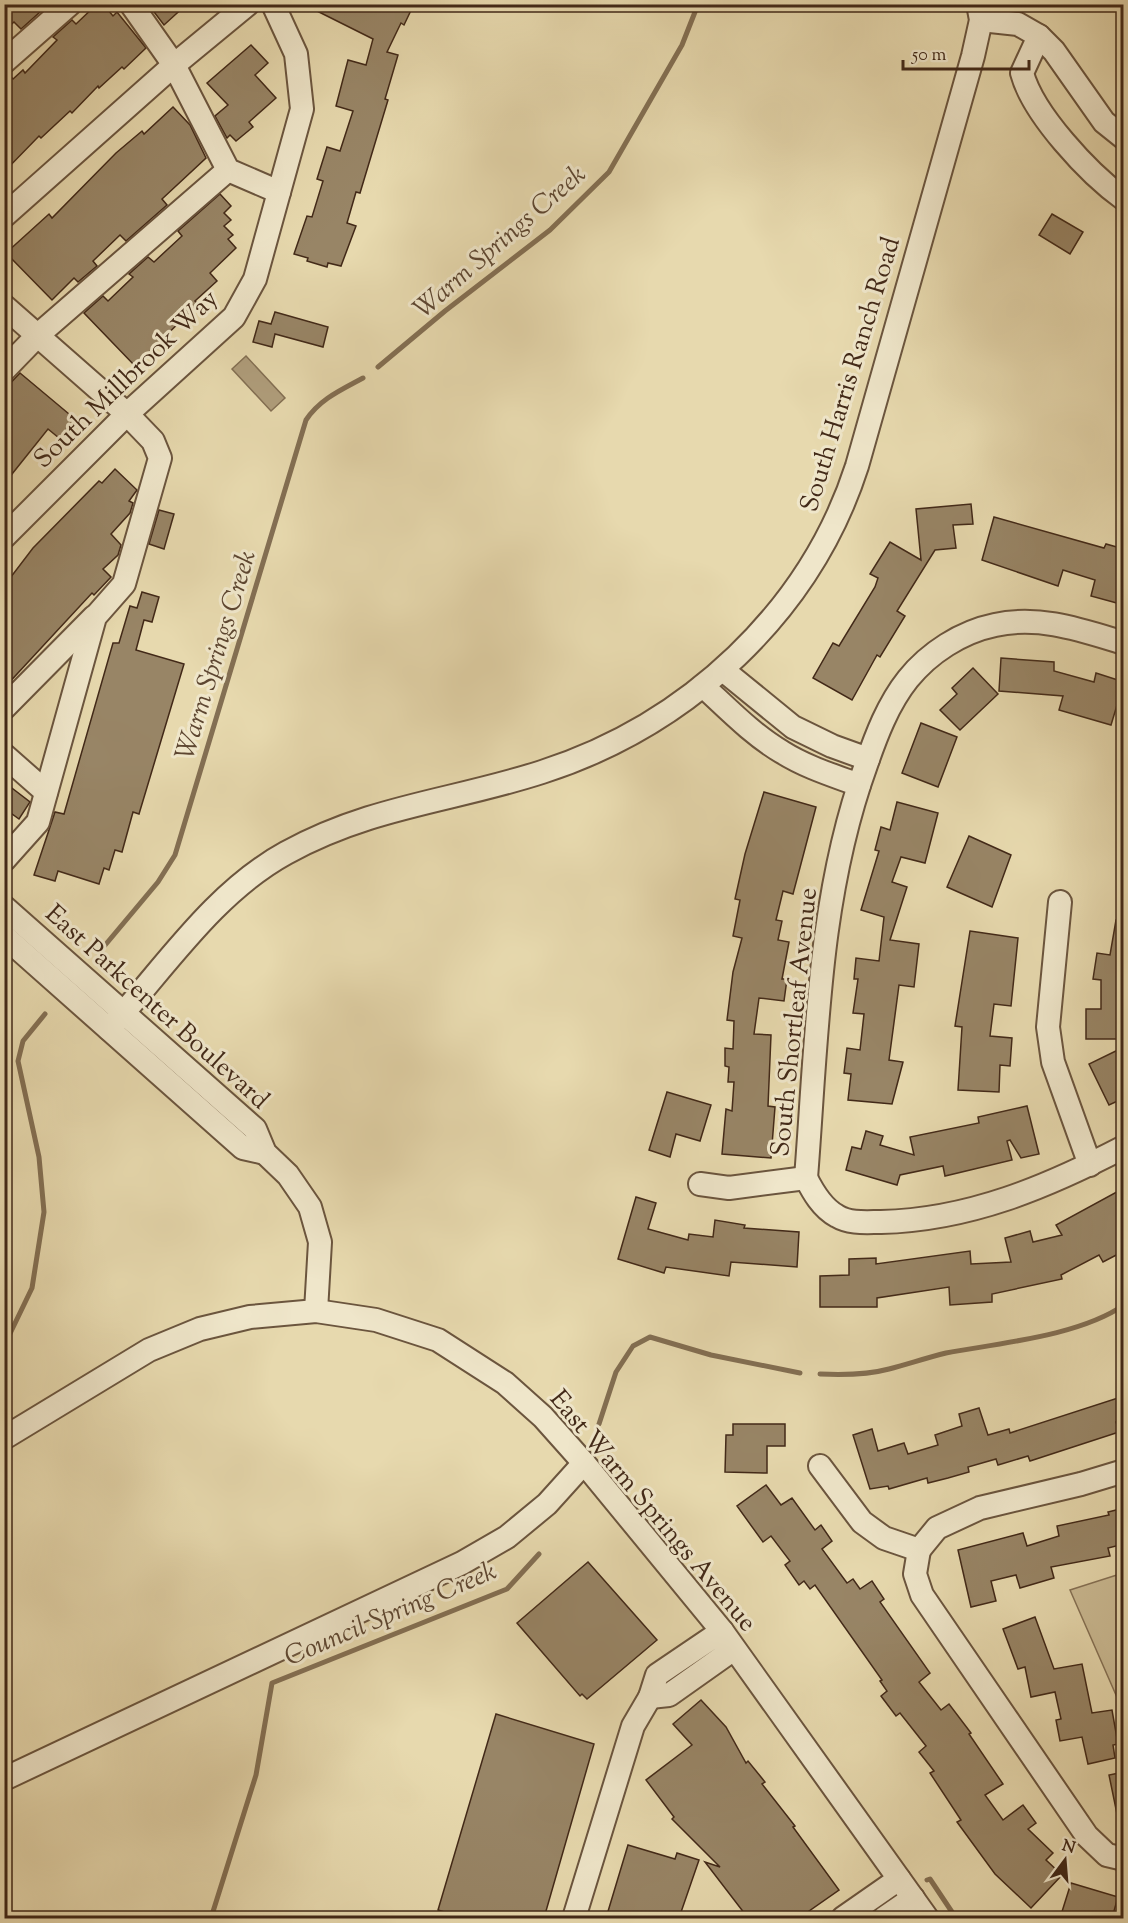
<svg xmlns="http://www.w3.org/2000/svg" width="1128" height="1923" font-family="'Sorts Mill Goudy',serif">
<rect width="100%" height="100%" fill="#e7d9ae"/>
<filter id="stains"><feTurbulence type="fractalNoise" baseFrequency=".00333" numOctaves="4"/><feColorMatrix values="0 0 0 0 .2 0 0 0 0 .09 0 0 0 0 .02 0 0 0 .5 -.17"/></filter>
<radialGradient id="worn" r=".72"><stop offset=".6" stop-color="#630" stop-opacity="0"/><stop offset="1" stop-color="#630" stop-opacity=".3"/></radialGradient>
<!-- green -->
<path fill="#cbbb94" stroke="#867256" stroke-width="1.5" d="M1123 1573H1124L1123 1711 1070 1590Z"/>
<!-- water -->
<path fill="#af9d7b" stroke="#836f53" stroke-width="1.5" d="M246 356 285 398 271 411 232 369Z"/>
<g fill="none" stroke-linecap="round" stroke-linejoin="round">
<!-- stream -->
<g stroke="#836f53" stroke-width="5">
<path d="M378 367 445 311 550 230 609 172 682 45 695 12 694 4"/>
<path d="M101 950 158 882 175 855 306 420C320 399 341 390 363 378"/>
<path d="M4 1346 32 1288 44 1212 39 1157 18 1061 23 1041 45 1014"/>
<path d="M820 1374C842 1375 867 1375 889 1369 908 1364 926 1358 946 1353 1000 1343 1079 1336 1124 1305"/>
<path d="M599 1424 616 1372 633 1346 650 1337 711 1355 800 1373"/>
<path d="M927 1880 930 1879 956 1918"/>
<path d="M211 1918 256 1775 272 1683 507 1589 539 1554"/>
</g>
</g>
<!-- building -->
<g fill="#988566" stroke="#422918" stroke-width="1.5">
<path d="M4 4H33L40 12 21 29 14 22 4 31Z"/>
<path d="M97 4H103L113 16 117 12 146 48 124 69 122 67 99 88 98 86 72 113 70 111 41 138 39 136 4 172V75L8 74 13 79 23 70 25 73 57 40 53 37 72 20 76 24Z"/>
<path d="M148 4H187L164 25Z"/>
<path d="M303 4H414L404 25 401 23 387 52 398 55 385 99 388 100 360 193 356 192 347 223 356 226 341 266 328 263 327 267 307 261 308 258 294 254 307 216 312 217 323 181 317 179 327 147 340 151 353 111 336 106 348 60 366 65 373 39Z"/>
<path d="M251 45 268 63 255 75 276 98 249 122 253 127 236 141 230 135 227 138 215 116 228 105 207 83Z"/>
<path d="M173 107 190 125 206 158 162 199 167 205 126 241 120 235 93 261 97 266 78 282 74 278 52 300 6 253 49 214 52 218 116 153 142 131 144 134Z"/>
<path d="M220 194 231 206 224 213 231 220 224 226 233 235 228 239 236 248 210 273 217 281 195 301 198 304 135 366 84 313 103 296 108 301 133 277 129 274 148 257 154 262 182 236 178 231Z"/>
<path d="M1052 214 1083 232 1070 254 1039 235Z"/>
<path d="M275 312 328 327 323 347 275 334 272 347 253 342 259 321 271 324Z"/>
<path d="M20 373 75 419 59 438 48 429 4 484V390Z"/>
<path d="M115 469 137 490 129 501 133 503 130 513 111 534 121 545 118 555 103 569 111 577 94 595 92 593 4 688V586L33 548 99 481 102 483Z"/>
<path d="M971 504 973 524 953 525 956 548 935 550 897 611 905 616 880 657 877 655 852 700 813 678 833 643 839 646 875 587 878 578 870 574 890 542 921 560 916 509Z"/>
<path d="M159 510 174 514 164 549 149 544Z"/>
<path d="M994 517 1104 548 1106 544 1124 549V605L1091 596 1095 580 1063 570 1058 586 982 560Z"/>
<path d="M142 592 159 597 152 622 144 620 136 650 184 664 139 814 133 812 122 852 115 850 109 870 104 868 99 884 58 871 55 881 34 875 55 812 64 814 113 643H119L130 606 137 608Z"/>
<path d="M1001 658 1054 662V671L1094 682 1096 673 1124 682 1111 725 1059 710 1063 696 999 691Z"/>
<path d="M973 668 998 694 960 730 940 710 957 694 952 688Z"/>
<path d="M921 723 957 737 938 787 902 773Z"/>
<path d="M4 782 30 802 19 819 12 814 4 823Z"/>
<path d="M764 792 816 807 793 894 783 891 776 920 782 921 778 940 789 942 782 979H787L784 1001 759 998 754 1034 771 1035 768 1106 775 1107 771 1158 722 1154 726 1109 732 1111 734 1082H728L729 1067 725 1066V1048L733 1049 734 1021 727 1020 733 972 742 938 733 936 740 900 735 899 745 854Z"/>
<path d="M897 802 938 813 925 863 901 857 892 882 907 887 890 940 919 944 914 987 899 985 889 1060 903 1062 892 1104 848 1100 851 1074 844 1073 847 1048 860 1050 864 1014 853 1013 858 979H854L856 958 879 961 884 917 861 910 879 851 875 850 881 827 890 830Z"/>
<path d="M969 836 1011 855 992 907 947 887Z"/>
<path d="M1116 920H1124V1039H1086V1009H1101V980L1093 979 1097 953 1110 955Z"/>
<path d="M970 931 1018 938 1011 1006 994 1004 990 1036 1012 1038 1010 1066 1000 1065 999 1092 958 1090 962 1027 955 1026Z"/>
<path d="M1124 1047V1098L1109 1105 1089 1064Z"/>
<path d="M667 1092 711 1105 700 1141 676 1134 670 1157 649 1150Z"/>
<path d="M1027 1106 1039 1154 1021 1158 1010 1140 1007 1141 1012 1160 945 1176 943 1166 900 1175 897 1185 846 1170 852 1147 861 1149 866 1131 883 1136 880 1145 914 1155 910 1137 979 1123 978 1117Z"/>
<path d="M1124 1188V1251L1103 1262 1099 1255 1061 1275 1062 1279 992 1294V1302L950 1305 949 1287 877 1298V1307H820V1276L849 1275V1259L876 1258V1264L970 1251 971 1264 1011 1262 1005 1238 1030 1231 1033 1242 1062 1235 1056 1225Z"/>
<path d="M636 1197 656 1203 648 1229 688 1240 689 1234 713 1237 715 1220 745 1225 744 1228 799 1232 797 1267 731 1262 729 1276 666 1267 664 1273 618 1259Z"/>
<path d="M1124 1396V1419L1116 1422 1119 1432 1030 1461 1028 1456 998 1465 996 1459 968 1467 969 1472 948 1478 928 1483 927 1478 889 1489 888 1486 870 1489 853 1435 872 1429 878 1451 904 1443 908 1454 938 1445 935 1435 962 1426 959 1414 979 1408 988 1435 1009 1429 1010 1433Z"/>
<path d="M733 1424H785V1446H767V1473L725 1472 726 1435H733Z"/>
<path d="M766 1485 781 1505 792 1498 815 1530 821 1525 832 1541 822 1549 847 1583 853 1579 860 1589 872 1581 884 1599 880 1602 930 1673 919 1682 941 1710 949 1704 971 1733 969 1734 1003 1784 985 1795 1003 1820 1023 1805 1036 1823 1028 1829 1053 1853 1046 1860 1062 1875 1031 1908 995 1874 957 1822 961 1820 930 1773 934 1771 919 1752 926 1746 900 1713 896 1716 881 1696 887 1691 880 1681 882 1680 815 1585 810 1589 804 1581 799 1585 785 1565 790 1561 771 1536 763 1542 737 1506Z"/>
<path d="M1124 1508V1544L1108 1548 1110 1556 1051 1567 1054 1578 1020 1588 1016 1575 991 1581 996 1601 971 1607 958 1550 1023 1533 1027 1546 1059 1536 1057 1526 1109 1515 1108 1512Z"/>
<path d="M588 1562 657 1640 587 1699 582 1694 580 1696 517 1623Z"/>
<path d="M1035 1617 1054 1669 1082 1664 1092 1713 1112 1710 1118 1744 1113 1745 1115 1758 1088 1764 1082 1737 1060 1741 1056 1720 1061 1719 1055 1692 1031 1697 1025 1667 1018 1669 1003 1629Z"/>
<path d="M701 1700 726 1727 746 1763 748 1761 765 1782 762 1784 795 1826 793 1827 839 1890 799 1918H748L705 1862 720 1867 672 1819 674 1817 646 1780 692 1745 673 1724Z"/>
<path d="M496 1714 594 1744 544 1918H476L465 1915 464 1918 438 1910Z"/>
<path d="M1124 1772V1814H1117L1109 1775Z"/>
<path d="M628 1845 675 1859 677 1853 699 1860 679 1918H606Z"/>
<path d="M1071 1883 1118 1897 1112 1918H1060Z"/>
</g>
<g fill="none" stroke-linecap="round" stroke-linejoin="round">
<!-- minor casing -->
<g stroke="#6b553e" stroke-width="26">
<g id="minor">
<path d="M131 4 174 65 228 170 279 192"/>
<path d="M981 20 1018 24 1039 36 1054 51 1104 122 1124 138"/>
<path d="M1039 36 1022 73C1033 114 1089 174 1124 199"/>
<path d="M4 62 70 4"/>
<path d="M4 216 174 65 248 4"/>
<path d="M4 306 127 414 153 441 160 458 124 584 95 617 38 822 4 860"/>
<path d="M4 370 38 335 228 170"/>
<path d="M4 537 127 414 234 317 255 279 302 109 296 54 273 4"/>
<path d="M723 670 793 727 832 746 868 759"/>
<path d="M703 686C728 709 753 735 782 752 806 767 832 775 859 785"/>
<path d="M4 708 94 617"/>
<path d="M4 755 46 792"/>
<path d="M1060 902 1048 1027 1053 1062 1090 1165"/>
<path d="M4 907 255 1129 265 1153 288 1175 310 1207 320 1242 316 1311"/>
<path d="M4 936 243 1148 265 1153"/>
<path d="M109 1029C164 969 213 893 286 853 371 806 453 801 542 772 688 725 810 612 857 466L973 56 981 20 978 4"/>
<path d="M806 1178C817 1039 818 897 866 765 876 736 888 704 908 679 929 653 961 632 995 625 1039 615 1081 630 1124 643"/>
<path d="M806 1178C813 1192 822 1208 837 1216 850 1224 867 1222 881 1222 969 1220 1047 1187 1124 1147"/>
<path d="M700 1184 729 1188 806 1178"/>
<path d="M4 1438 149 1350 200 1329 250 1317 316 1311 376 1320 438 1340 505 1383 543 1417 584 1463 722 1631 927 1918"/>
<path d="M820 1466 862 1522 884 1538 919 1550"/>
<path d="M919 1550 915 1574 922 1595 1087 1836 1107 1855 1124 1859"/>
<path d="M919 1550 937 1528 980 1508 1081 1484 1124 1471"/>
<path d="M722 1631 657 1675 650 1697 669 1695 734 1649"/>
<path d="M4 1779 462 1563 507 1537 547 1504 584 1463"/>
<path d="M574 1918 633 1726 650 1697"/>
<path d="M843 1918 899 1879"/>
<path d="M884 1918 913 1898"/>
</g>
</g>
<!-- minor -->
<use href="#minor" stroke="#efe6ca" stroke-width="22"/>
</g>
<g text-anchor="middle" stroke-width="6" stroke-linejoin="round" paint-order="stroke">
<!-- street labels -->
<g font-size="26" fill="#422918" stroke="#efe6ca">
<text transform="translate(849 374) rotate(-73)" y="9">South Harris Ranch Road</text>
<text transform="translate(125 378) rotate(-44)" y="9">South Millbrook Way</text>
<text transform="translate(158 1006) rotate(42)" y="9">East Parkcenter Boulevard</text>
<text transform="translate(793 1022) rotate(-84)" y="9">South Shortleaf Avenue</text>
<text transform="translate(654 1510) rotate(50)" y="9">East Warm Springs Avenue</text>
</g>
<!-- water labels -->
<g font-size="27" font-style="italic" fill="#5d4631" stroke="#efe6ca">
<text transform="translate(499 241) rotate(-41)" y="9">Warm Springs Creek</text>
<text transform="translate(215 655) rotate(-73)" y="9">Warm Springs Creek</text>
<text transform="translate(390 1613) rotate(-23)" y="9">Council Spring Creek</text>
</g>
</g>
<!-- margin -->
<rect width="1128" height="1923" fill="none" stroke="#e7d9ae" stroke-width="24"/>
<rect x="6" y="6" width="1116" height="1911" fill="none" stroke="#422918" stroke-width="3"/>
<rect x="12" y="12" width="1104" height="1899" fill="none" stroke="#422918" stroke-width="1.5"/>
<!-- north arrow -->
<g transform="translate(1065 1860) rotate(16)" stroke="#efe6ca" stroke-width="4.5" paint-order="stroke">
<path d="M0-4.5L10 22L0 15L-10 22Z" fill="#422918"/>
<text y="-9" font-size="16" font-weight="bold" text-anchor="middle" fill="#422918">N</text>
</g>
<!-- scale -->
<path d="M903 60v9h126v-9" fill="none" stroke="#422918" stroke-width="3"/>
<text x="912" y="60" font-size="18" fill="#422918" stroke="#efe6ca" stroke-width="4.5" paint-order="stroke">50 m</text>
<rect width="100%" height="100%" filter="url(#stains)"/>
<rect width="100%" height="100%" fill="url(#worn)"/>
</svg>
